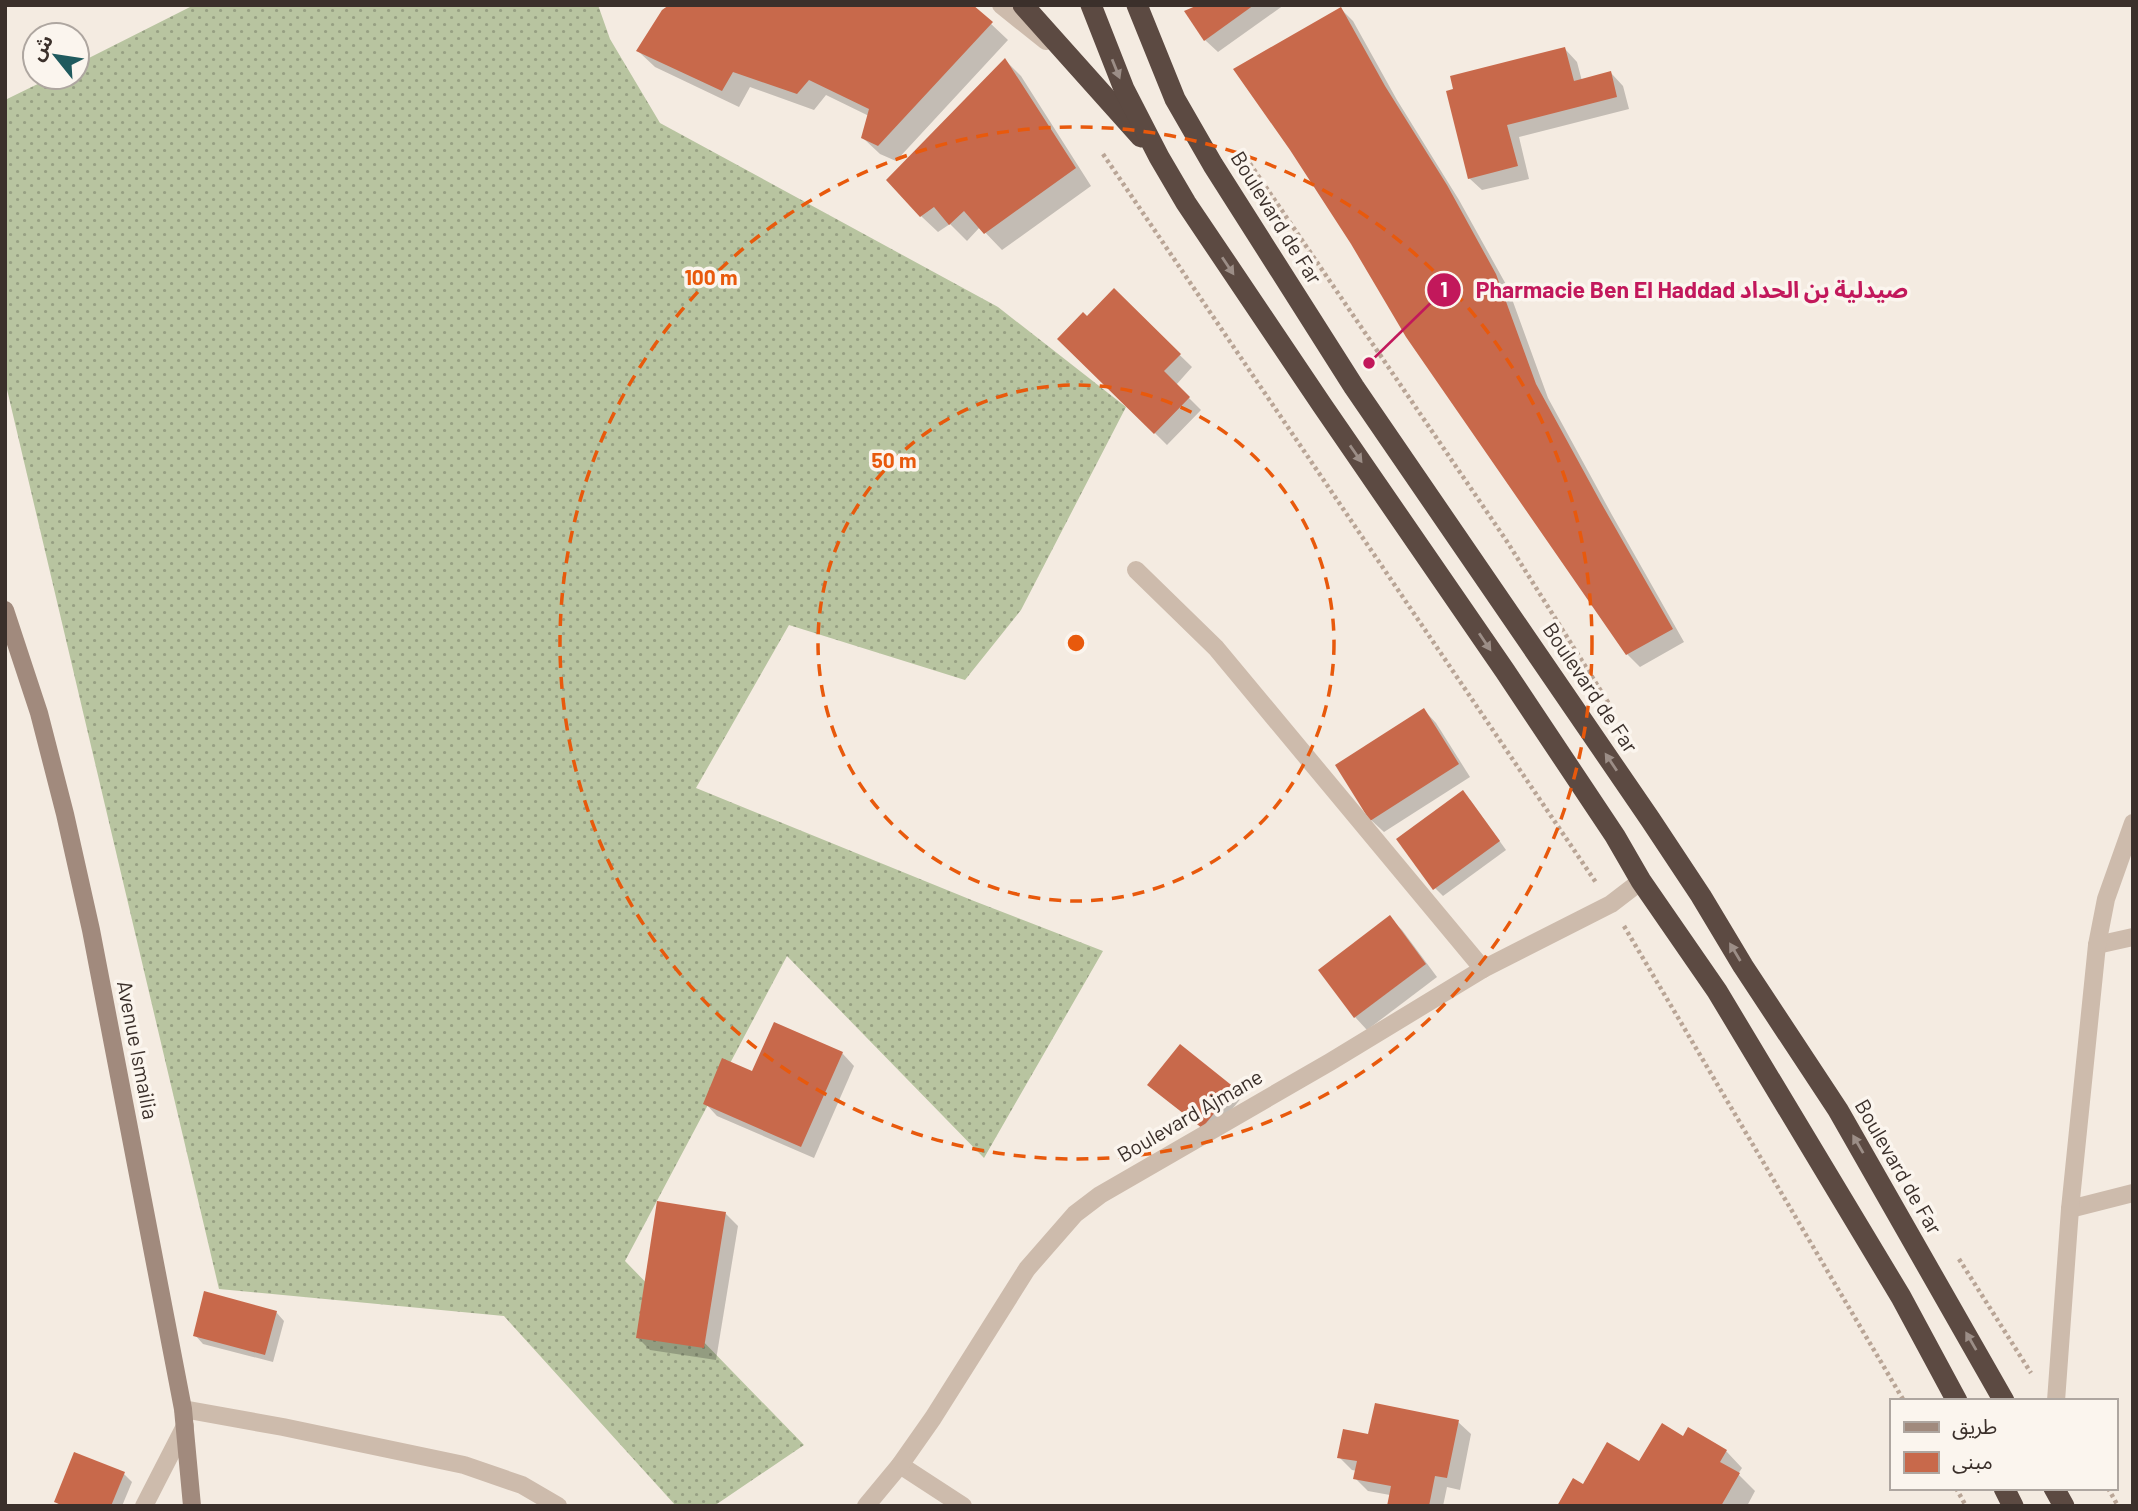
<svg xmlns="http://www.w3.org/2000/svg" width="2138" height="1511" font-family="Barlow,'Noto Sans Arabic',sans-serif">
<defs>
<pattern id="grass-dots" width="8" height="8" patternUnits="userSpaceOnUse" patternTransform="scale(1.75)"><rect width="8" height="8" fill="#b8c4a0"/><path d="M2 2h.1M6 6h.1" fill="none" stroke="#97a083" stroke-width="1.8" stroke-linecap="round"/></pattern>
</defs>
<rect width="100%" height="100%" fill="#f4ebe1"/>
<!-- grass -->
<path fill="url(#grass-dots)" d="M194 5H598L610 39 660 123 998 307 1126 407 1021 610 965 680 789 625 696 788 974 901 1103 951 984 1158 787 956 625 1261 804 1445 714 1506H676L504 1316 219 1289 5 381V100L52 77H77V64Z"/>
<!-- shadow -->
<g fill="#0003">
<path d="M971 5 1008 40 896 161 880 154 863 138 869 116 826 95 814 110 750 87 739 107 655 67 638 51Z"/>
<path d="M1199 5H1284L1218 52 1205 40Z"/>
<path d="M1341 9 1353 21 1397 100 1459 200 1508 288 1548 398 1612 515 1684 642 1640 667 1627 654Z"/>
<path d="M1565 49 1577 62 1582 81 1611 73 1623 86 1629 109 1519 137 1529 179 1482 190 1469 178 1448 92Z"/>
<path d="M1005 60 1021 76 1091 186 1002 250 980 227 967 241 950 224 938 232 921 216Z"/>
<path d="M1114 291 1192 367 1176 385 1201 410 1167 445 1060 339 1087 318Z"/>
<path d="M1424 710 1436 723 1470 777 1384 832 1371 820Z"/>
<path d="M1463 793 1471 801 1506 850 1443 896 1435 888Z"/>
<path d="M1390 918 1402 930 1437 977 1367 1030 1355 1017Z"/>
<path d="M842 1053 854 1066 814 1158 717 1116 705 1103 753 1073Z"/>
<path d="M1234 1089 1242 1097 1211 1135 1158 1093Z"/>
<path d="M725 1213 738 1226 716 1360 650 1350 637 1337Z"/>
<path d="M276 1312 284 1321 273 1362 203 1344 195 1335Z"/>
<path d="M1458 1422 1471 1434 1460 1490 1447 1487 1443 1506H1388L1390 1495 1368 1491 1355 1478 1357 1471 1352 1470 1339 1457 1370 1436Z"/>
<path d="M1683 1438 1726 1451 1742 1468 1738 1474 1755 1491 1747 1506H1559L1584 1486 1640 1463Z"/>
<path d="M124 1474 132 1482 122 1506H60L56 1501Z"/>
</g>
<!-- building -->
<g fill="#c8694b">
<path d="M669 5H973L993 22 878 146 861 138 869 109 809 80 797 94 733 72 722 91 636 51 662 10Z"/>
<path d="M1198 5H1254L1204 41 1184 11Z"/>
<path d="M1341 7 1385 86 1447 185 1496 274 1536 384 1600 501 1673 629 1626 655 1406 337 1351 244 1290 150 1233 69Z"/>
<path d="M1565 47 1574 81 1611 71 1617 97 1507 125 1518 166 1468 179 1446 91 1453 89 1450 76Z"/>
<path d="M1005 58 1076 168 984 234 964 211 949 225 934 207 920 217 886 180Z"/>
<path d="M1114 288 1181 354 1164 371 1190 397 1154 434 1057 339 1083 312 1087 316Z"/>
<path d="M1424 708 1459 764 1370 821 1335 765Z"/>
<path d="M1463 790 1500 841 1433 890 1396 839Z"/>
<path d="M1390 915 1426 964 1354 1018 1318 970Z"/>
<path d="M774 1022 843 1052 801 1147 703 1104 722 1058 752 1071Z"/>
<path d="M1180 1044 1235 1088 1202 1128 1147 1085Z"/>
<path d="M657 1201 726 1212 704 1348 636 1338Z"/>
<path d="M204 1291 277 1311 265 1355 193 1336Z"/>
<path d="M1375 1403 1459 1420 1447 1478 1435 1476 1429 1506H1387L1391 1486 1353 1479 1357 1461 1337 1458 1343 1429 1368 1434Z"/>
<path d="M1662 1423 1683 1436 1688 1427 1727 1450 1720 1462 1740 1473 1721 1506H1557L1573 1478 1583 1484 1607 1442 1639 1461Z"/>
<path d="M74 1452 125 1472 111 1506H64L54 1502Z"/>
</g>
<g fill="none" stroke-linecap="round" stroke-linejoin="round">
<!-- path -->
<g stroke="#b9a596" stroke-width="4.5" stroke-dasharray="3.5 3.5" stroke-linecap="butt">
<path d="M1242 152 1506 540 1611 707"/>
<path d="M1103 154 1597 884"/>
<path d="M1624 926 1904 1401"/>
<path d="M1959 1259 2031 1373"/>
<path d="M1956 1488 1966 1506"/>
<path d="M2108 1488 2118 1506"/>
</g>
<!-- street -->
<g stroke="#cdbbac" stroke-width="18">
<path d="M1001 5 1046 41"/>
<path d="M1136 570 1216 648 1483 969"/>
<path d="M2097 945 2133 937"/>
<path d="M2070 1209 2133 1193"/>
<path d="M2056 1401 2070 1209 2097 945 2106 899 2133 823"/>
<path d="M183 1409 283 1427 464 1465 522 1485 558 1506"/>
<path d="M900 1465 963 1506"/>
<path d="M144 1506 185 1426"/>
<path d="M866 1506 900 1465 933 1418 1027 1269 1075 1214 1100 1195 1330 1062 1483 969 1611 904 1641 881"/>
</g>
<!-- secondary -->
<path stroke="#a18a7d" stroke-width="18" d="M5 610 39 713 65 814 91 930 183 1409 192 1506"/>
<!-- highway -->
<g stroke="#5c4a42" stroke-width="21">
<path d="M1023 5 1141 137"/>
<path d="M1091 5 1124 89 1159 157 1186 203 1322 405 1505 671 1615 836 1641 881 1717 991 1901 1297 1957 1401"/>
<path d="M1137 5 1175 99 1213 165 1354 387 1650 819 1701 896 1743 966 1838 1110 2004 1401"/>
<path d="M2004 1488 2013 1506"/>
<path d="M2054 1488 2064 1506"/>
</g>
</g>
<!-- one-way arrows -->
<defs><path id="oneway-solid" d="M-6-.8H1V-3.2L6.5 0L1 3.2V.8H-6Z" transform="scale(1.75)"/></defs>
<g fill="#9c8e87">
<use href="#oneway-solid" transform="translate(1116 69) rotate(68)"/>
<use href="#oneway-solid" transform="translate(1228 266) rotate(56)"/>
<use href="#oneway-solid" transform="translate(1356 454) rotate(55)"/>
<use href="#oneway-solid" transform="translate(1485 642) rotate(56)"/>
<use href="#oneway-solid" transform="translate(1611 762) rotate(-124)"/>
<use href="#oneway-solid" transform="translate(1735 952) rotate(-121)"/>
<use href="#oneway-solid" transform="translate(1858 1144) rotate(-120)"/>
<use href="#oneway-solid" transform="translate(1971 1341) rotate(-120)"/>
</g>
<!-- distance rings -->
<g fill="none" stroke="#e8590c" stroke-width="3.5" stroke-dasharray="12 9">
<circle cx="1076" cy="643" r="258"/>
<circle cx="1076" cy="643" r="516"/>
</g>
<g text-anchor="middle" stroke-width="7" stroke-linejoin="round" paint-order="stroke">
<!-- street labels -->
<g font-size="21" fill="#3b302b" stroke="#fbf5ee">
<text transform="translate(1276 218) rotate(58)" y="7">Boulevard de Far</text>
<text transform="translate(1590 688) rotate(56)" y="7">Boulevard de Far</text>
<text transform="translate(137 1050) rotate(79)" y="7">Avenue Ismailia</text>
<text transform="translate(1190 1116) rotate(-30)" y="7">Boulevard Ajmane</text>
<text transform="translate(1898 1167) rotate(60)" y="7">Boulevard de Far</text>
</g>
</g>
<circle cx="1076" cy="643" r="10" fill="#e8590c" stroke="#fbf5ee" stroke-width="3.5"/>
<g font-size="21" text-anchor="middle" font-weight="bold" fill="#e8590c" stroke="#fbf5ee" stroke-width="7" stroke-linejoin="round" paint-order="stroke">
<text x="711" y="285">100 m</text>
<text x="894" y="468">50 m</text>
</g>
<!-- callouts -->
<path fill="none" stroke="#c2185b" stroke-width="2.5" d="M1369 363L1444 290"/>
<g fill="#c2185b" stroke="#fbf5ee" stroke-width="2.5">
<circle cx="1369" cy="363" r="7"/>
<circle cx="1444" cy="290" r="18"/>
</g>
<g font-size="21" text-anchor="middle" font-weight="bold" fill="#fff">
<text x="1444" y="297">1</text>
</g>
<g font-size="23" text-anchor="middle" font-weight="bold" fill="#c2185b" stroke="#fbf5ee" stroke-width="7" stroke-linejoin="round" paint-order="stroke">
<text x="1692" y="298">Pharmacie Ben El Haddad صيدلية بن الحداد</text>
</g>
<!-- border -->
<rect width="2138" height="1511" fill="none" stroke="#3b302b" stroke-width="14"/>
<!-- legend -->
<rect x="1890" y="1399" width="228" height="91" fill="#fbf5ee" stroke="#aea6a0" stroke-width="2"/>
<rect x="1904" y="1422" width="35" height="10" fill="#a18a7d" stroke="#aea6a0" stroke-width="2"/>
<text x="1952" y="1434" font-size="21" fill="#3b302b">طريق</text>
<rect x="1904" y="1452" width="35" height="21" fill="#c8694b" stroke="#aea6a0" stroke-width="2"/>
<text x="1952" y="1469" font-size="21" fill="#3b302b">مبنى</text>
<!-- north arrow -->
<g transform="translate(56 56) rotate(300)"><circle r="33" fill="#fbf5ee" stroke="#aea6a0" stroke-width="2"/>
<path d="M0-5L12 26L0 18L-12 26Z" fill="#1f5a5e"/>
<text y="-10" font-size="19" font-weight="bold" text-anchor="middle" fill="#3b302b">ش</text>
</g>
</svg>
